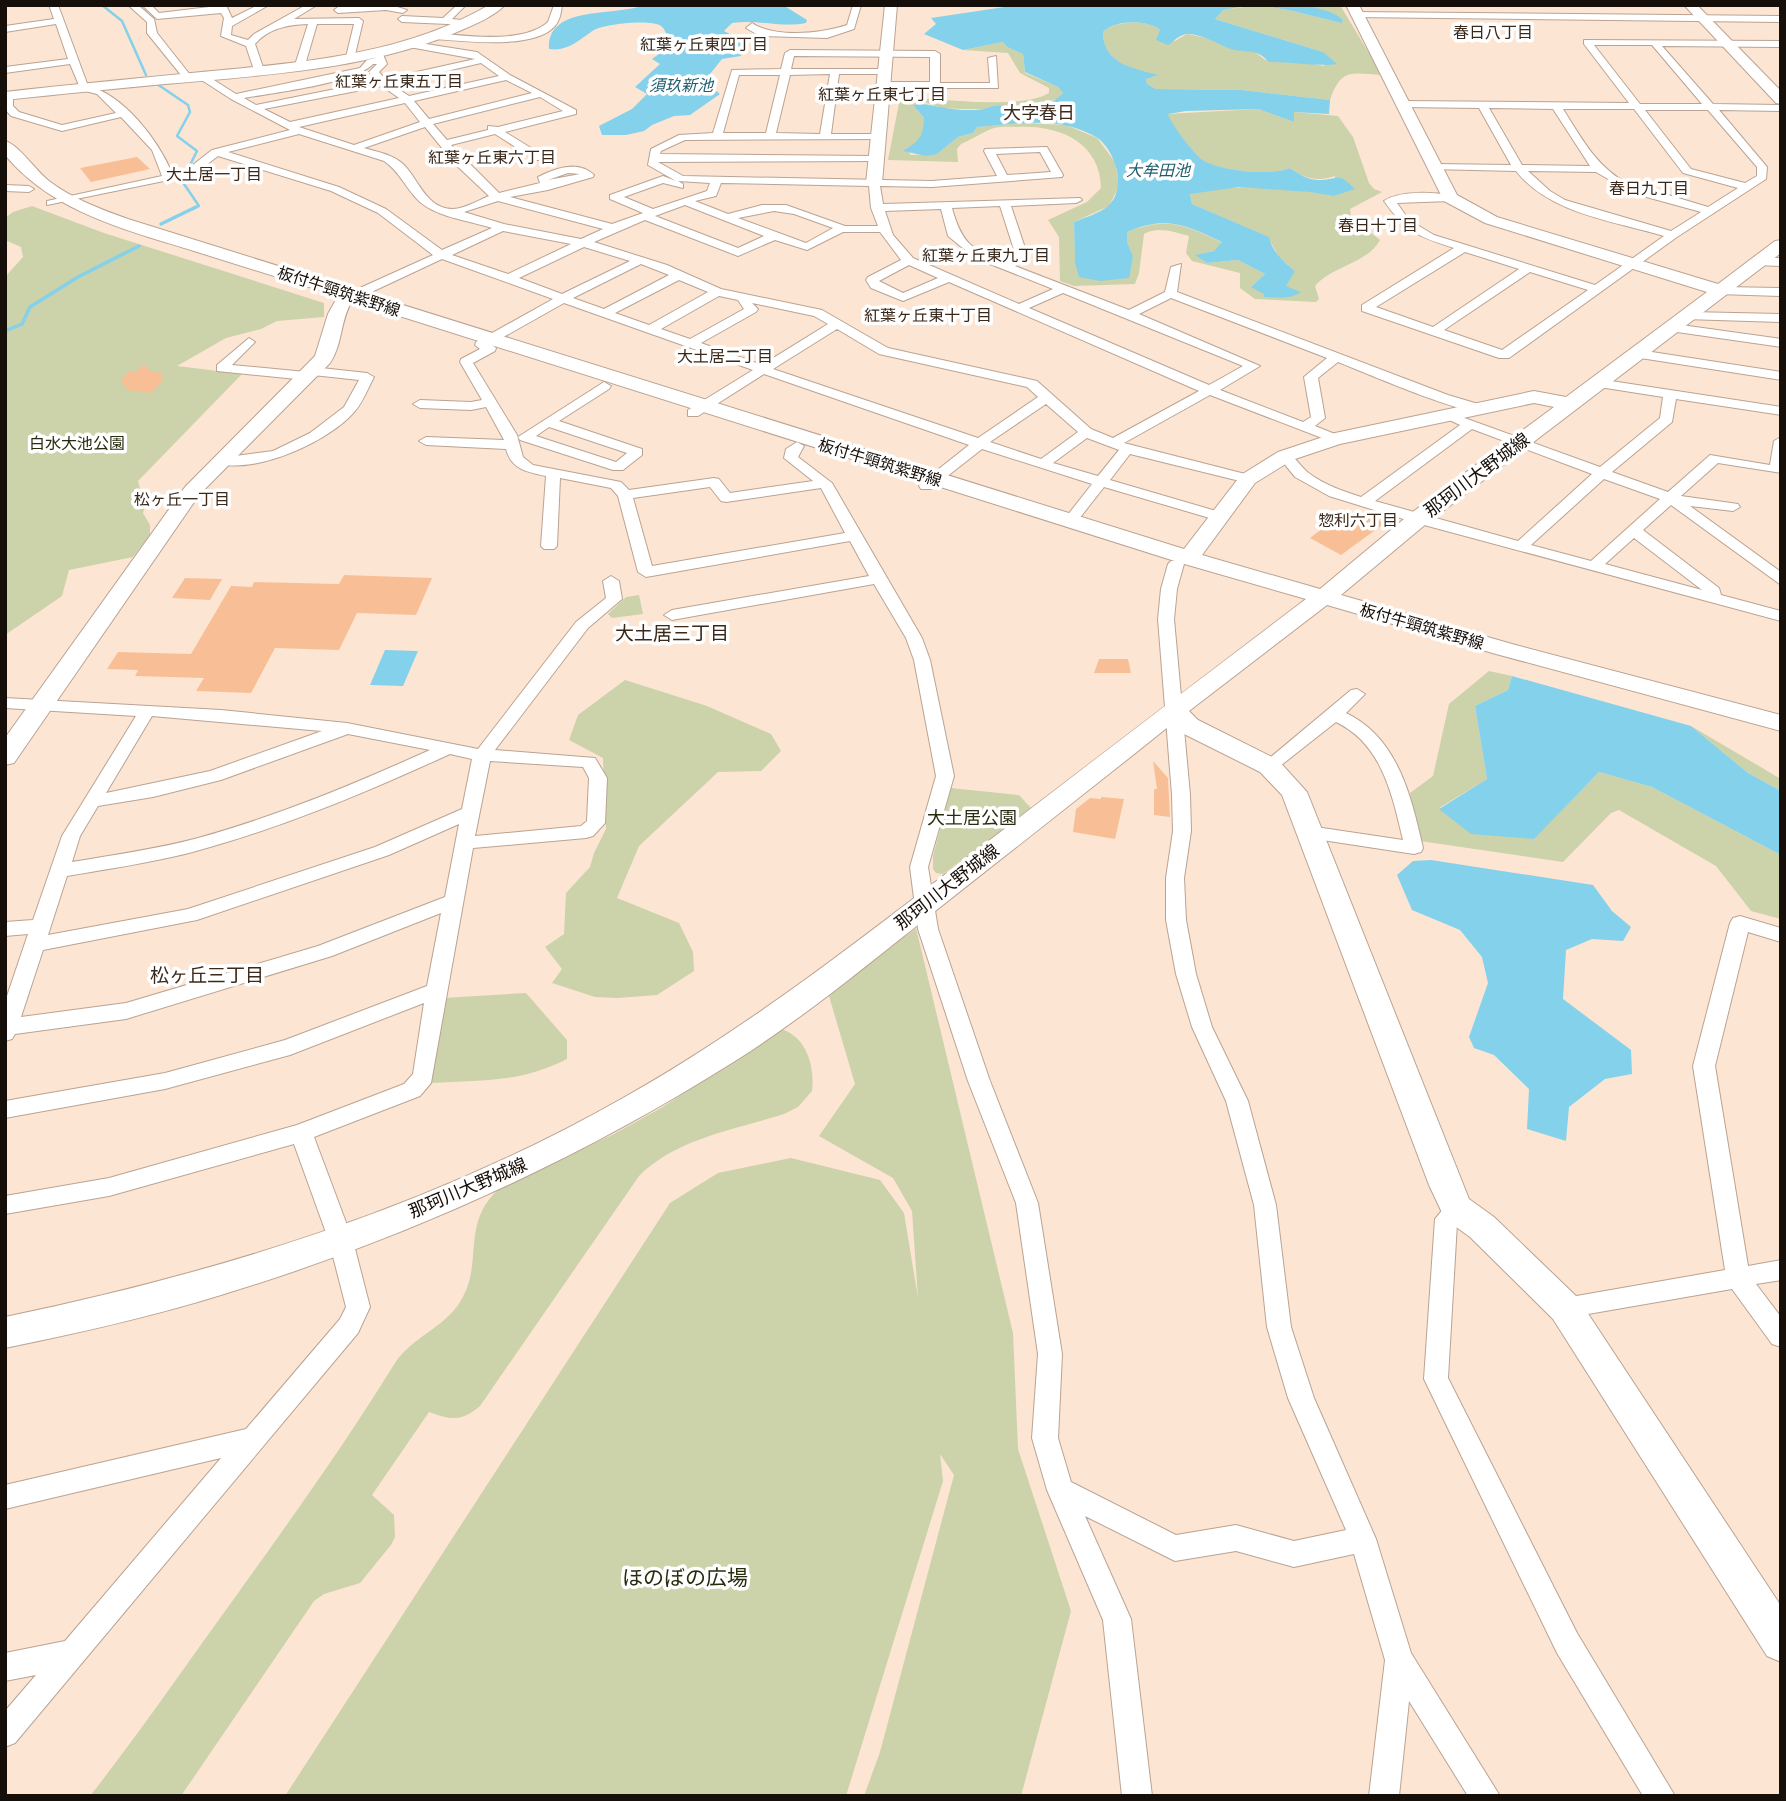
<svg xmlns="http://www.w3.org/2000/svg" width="1786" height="1801" font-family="'Open Sans','Noto Sans JP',sans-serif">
<rect width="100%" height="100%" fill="#fde5d3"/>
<!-- green -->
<g fill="#ccd2aa">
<path d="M1258 5 1293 11 1341 23 1302 5H1340L1382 75C1351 73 1341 68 1330 100L1241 90 1156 89 1147 84 1146 79 1156 75C1131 68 1103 63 1103 32 1114 21 1143 19 1156 27 1163 31 1169 36 1175 41L1187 34 1207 38 1232 49 1255 52 1268 62H1304L1324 66 1323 52 1215 19 1223 10Z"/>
<path d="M1003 42 1007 47 1023 54 1025 73 1058 87 1063 93 1058 99 1025 107 994 106 984 109H961L942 108 927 103 913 105 924 118V131L918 143 906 149 911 155 937 154 958 137 973 133 977 127 1025 123 1066 125 1097 138 1115 162 1119 186 1109 206 1074 222 1075 262 1130 266 1133 256 1127 242V232C1167 216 1186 225 1223 243L1214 251 1196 255 1207 263 1238 260 1265 274 1251 287 1300 292 1285 286 1295 271 1279 257 1268 237 1192 204 1190 194C1237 183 1286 187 1333 196L1335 176C1318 182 1305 179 1290 168 1271 176 1221 171 1203 161 1197 158 1170 123 1167 114L1258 109 1294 122V112L1338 116 1353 137 1369 183 1374 189 1382 192 1350 209 1351 217 1380 240C1368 263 1332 266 1315 286L1319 299 1316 302 1255 299 1240 288V273L1192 261 1186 253 1189 236C1174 232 1158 226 1144 234L1139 273 1135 284 1074 286 1060 281 1059 237 1048 220 1087 202 1101 188C1100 142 1059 125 1018 127 1010 127 999 126 991 129 981 133 971 140 961 144L957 149 958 162 888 160 900 98C938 97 1019 111 1049 93V88L1020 73 1008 53 963 50Z"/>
<path d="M32 206 104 233 324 303V317L277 321 261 329 226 338 177 366 242 374 138 481 145 507 143 513 150 525V535L133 557 69 570 62 596 5 635V277L23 257 21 247 5 240V218L13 212Z"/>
<path d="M639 595 643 614 612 618 608 614 626 597Z"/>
<path d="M1489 671 1512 676 1508 690 1475 706 1487 779 1439 808 1533 839 1599 772 1652 787 1781 855V919L1751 911 1716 866 1619 810 1611 813 1563 862 1420 841 1410 793 1433 776 1449 704Z"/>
<path d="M625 680 707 706 771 734 781 751 761 771 718 772 639 846 617 898 679 923 693 952 694 971 657 995 618 998 595 997 552 983 562 969 545 947 564 934 566 893 590 867 594 853 606 829 603 758 569 740 578 715Z"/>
<path d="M1691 726 1781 779V791L1748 773Z"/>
<path d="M951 788 1019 795 1031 808 943 874 936 873 933 869V856Z"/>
<path d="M916 928 1013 1333 1018 1449 1071 1611 1021 1796H864L880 1752 954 1475 940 1454 943 1481 846 1796H285L670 1203 718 1173 791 1158 880 1180 904 1213 918 1298 912 1211 893 1178 819 1136 855 1084 829 996Z"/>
<path d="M526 993 567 1040V1059C520 1083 482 1080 431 1083L444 998Z"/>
<path d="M781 1029C807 1037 815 1067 812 1091L798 1107 784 1114C734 1130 677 1138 639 1176L480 1406C461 1422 451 1420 429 1412L372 1495 394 1515 395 1537 391 1545 360 1583 324 1594 314 1601 181 1796H90C135 1739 176 1679 218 1621 279 1536 340 1452 395 1363 412 1337 444 1328 460 1302 486 1261 457 1220 506 1183L612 1135 661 1108Z"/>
</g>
<!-- water -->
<g fill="#83d1eb">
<path d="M644 5H783L807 20 806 23C781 28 757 19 732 23L724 31 745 42 741 56 722 59 710 74 712 81 709 85 720 94 690 115 674 116 652 125 644 131 626 135H602L599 126 632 109 647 94 635 87 660 64 652 59 670 46C667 40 667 30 661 26 650 19 606 24 594 30 580 39 568 52 549 49 547 4 616 17 644 5Z"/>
<path d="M1018 5H1252L1223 10 1215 19 1323 52 1337 64C1315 67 1291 61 1268 62 1259 48 1244 53 1231 49 1217 44 1203 34 1188 34 1180 34 1174 41 1168 45L1156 40 1160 30C1147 19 1115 20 1103 32 1103 64 1133 68 1158 75L1146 79 1147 84 1156 89 1241 90 1330 100 1329 114 1294 112V122L1258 109 1186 111 1168 114C1170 123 1197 158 1204 161 1222 171 1271 176 1290 168 1299 174 1309 181 1321 180 1340 179 1338 172 1355 189L1333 196 1310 192 1239 187 1190 194 1192 204 1269 237C1273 253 1283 261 1295 271L1286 286 1301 292C1290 300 1277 297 1264 297V294L1251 287 1265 274 1238 260 1207 263 1195 255 1214 251 1222 242C1186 225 1166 215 1127 232V242L1133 256 1129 278 1100 281 1079 277 1075 262 1074 222C1084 218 1100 213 1108 206 1127 189 1116 153 1099 139 1090 133 1075 127 1064 125 1036 120 1006 125 977 127L973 133 958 137 937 154 926 156 903 151C918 142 924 137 924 118L913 105C926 103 932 106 945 108 957 110 972 111 984 109 987 108 991 106 994 106 1016 103 1046 113 1063 93L1058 87 1025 72 1023 54 1007 47 1003 42 963 50 924 34 936 24 931 18Z"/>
<path d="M1258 5C1281 5 1326 3 1343 20L1341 23 1293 11Z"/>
<path d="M385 650 418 651 403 686 370 685Z"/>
<path d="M1512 676 1691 726 1748 773 1781 791V855L1652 787 1599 772 1534 839 1471 834 1439 809 1487 779 1475 706 1508 690Z"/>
<path d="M1431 860 1593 885 1612 911 1631 927 1623 941 1592 939 1566 950 1563 999 1631 1050 1632 1074 1605 1079 1569 1107 1566 1141 1527 1129 1529 1089 1494 1055 1474 1048 1469 1037 1488 983 1482 957 1460 930 1412 910 1397 875 1413 861Z"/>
</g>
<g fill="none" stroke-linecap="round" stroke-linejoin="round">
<!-- stream-far1 -->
<g stroke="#83d1eb" stroke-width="2.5">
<path d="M102 5 122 21 146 75"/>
<path d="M157 84 188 105 190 112 177 136 197 151 182 181 199 206 193 209"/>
</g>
<!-- stream -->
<g stroke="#83d1eb" stroke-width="3.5">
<path d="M161 224 196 207"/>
<path d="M5 331 22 324 30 307 78 277 139 246"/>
</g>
</g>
<!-- building -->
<g fill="#f8bf96">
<path d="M137 157 150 169 91 182 80 168Z"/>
<path d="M144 364 151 372 165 373 159 378 164 379 151 393 128 390 121 382 128 371 137 372Z"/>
<path d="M1361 513 1385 523 1341 555 1310 538 1323 528 1337 529Z"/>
<path d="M344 575 432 578 416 615 357 613 339 650 275 648 251 693 196 691 204 678 135 676 138 670 107 669 118 652 191 654 231 586 252 587 254 582 339 584Z"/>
<path d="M185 578 222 579 210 600 172 598Z"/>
<path d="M1099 659H1128L1131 673H1094Z"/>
<path d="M1153 761 1168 778 1170 817 1154 815V789H1157Z"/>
<path d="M1101 797 1124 799 1115 839 1073 832 1076 809 1090 798 1101 799Z"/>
</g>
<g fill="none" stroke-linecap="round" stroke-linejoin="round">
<!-- street casing -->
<g stroke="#baa392" stroke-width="2">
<g id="street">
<path d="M49 5H58L88 86C124 95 158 140 172 173L185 171 212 150 290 130 231 99 200 79V75H206L236 94 360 68 367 60 375 58 372 52 377 49 382 52 387 64 379 72 385 79 475 59 404 46 402 44 407 41 477 52 510 75 576 110V114L505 132 544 156V160H536L495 134 451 145 499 193 540 183 538 177C555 168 579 160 594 175L593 177 548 190 510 197 612 224 643 213 610 199V195L663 176 676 181 648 165 651 149 679 135 713 133 732 70 781 69 785 53 790 50 935 51 940 54V83H990L988 58 996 56 998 88H884L879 85 884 82H930V57L794 56 791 69H887L889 71 884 74H839L831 134H878L882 135V139L685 140 661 151 660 154 876 156 880 157V161L658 162 683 176 932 181 997 176 984 151 985 149 1047 147 1063 175 1062 177 932 187 880 186 883 204 1080 198 1082 200 1076 203 1011 206 1028 257 1015 266 1129 310 1165 292 1171 267 1181 264 1177 292 1448 395 1485 406V412C1464 416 1364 372 1338 362L1318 378 1325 418 1315 426 1340 436V442L1335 443 1210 395 1124 443 1253 476V482L1248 483 1130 454 1110 480 1223 513 1225 516 1223 519H1213L1104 487 1075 524 1070 525 1063 521 1092 484 982 449 931 489H921L919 486 921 483 969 445 764 374 698 416H688V410L753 370 564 303 491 344 496 348 495 351 473 363 517 435 523 457 533 465 621 482 629 490 714 478 719 479 730 493 813 481 784 458 786 449 797 442 804 446 798 457 832 483 922 638 930 660 954 776 928 867 938 929 990 1081 1038 1203 1062 1354 1058 1438 1071 1482 1176 1535 1236 1525 1294 1541 1346 1530 1288 1398 1267 1327 1254 1205 1226 1101 1192 1027 1176 974 1166 920V878L1173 831 1172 795 1158 619 1161 589 1168 564 1171 561H1181L1184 564 1177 589 1174 619 1190 795 1191 831 1184 878 1186 920 1196 974 1212 1027 1248 1101 1276 1205 1291 1327 1314 1398 1376 1539 1411 1653 1500 1796H1468L1409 1701 1399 1796H1369L1385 1660 1354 1554 1294 1567 1236 1551 1175 1561 1085 1516 1131 1619 1152 1796H1122L1103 1620 1047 1490 1032 1438 1038 1354 1016 1203 968 1081 918 929 910 867 936 776 914 660 906 638 874 584 672 620 664 615 672 610 869 576 850 541 646 577 638 572 618 496 611 488 560 478 557 546 554 549H544L541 546 546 476C527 472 511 469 506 449L426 445 419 441 426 437 504 440 486 407 471 410 420 408 413 404 420 400 471 402 482 400 460 362 461 359 480 349 475 345 476 342 553 299 442 259 348 303H340V297L433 255 378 213 331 191 218 156 193 175 47 205V201L162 176 152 150 121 117 62 131 11 116 5 109V94L8 93 13 96V106L19 112 62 125 116 113 97 94 81 90 70 64 5 73V67L68 59 56 24 5 32V26L54 19ZM481 63 499 76 409 96 391 84ZM373 64H377L369 72 375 81 256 105 244 98C272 93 356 83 373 64ZM830 74 820 134 776 133 790 75ZM739 75H780L766 133H723ZM506 80 532 93 429 119 414 101ZM382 86 399 98 290 122 264 109ZM540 97 563 111 498 127 488 126V130L447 140 433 124ZM405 103 420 122 354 145 299 127ZM425 127 455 164 489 196C479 200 464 209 453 209 427 209 419 181 405 166 395 155 378 152 364 148ZM299 134 384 161C399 171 404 185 416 198 433 217 467 220 492 228L442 250 386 209 339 187 228 152ZM1040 152 1051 172 1007 175 996 154ZM568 173 580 174 548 180ZM678 181 710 183 707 191 653 209 624 197 663 183 683 188V184ZM721 183 869 186 871 208 878 226H845L786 205H762L728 214 695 201 716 196ZM498 201 603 229 581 239 504 224 464 212ZM685 205 764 236 738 248 655 216ZM1000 206 1016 256 1005 262C971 249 962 244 952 208ZM941 209 948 236 975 258 1053 289 1019 304 913 258 893 235 885 211ZM774 211 794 214 833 228 806 243 738 218ZM645 220 738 256 775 240 807 250 843 232H880L901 260 868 277 866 280 871 288 903 301 949 282 1199 391 1113 438 1091 429 1037 381 888 348 822 310 721 289 667 265 594 242ZM503 231 571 244 508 274 452 255ZM584 247 630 261 562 294 519 278ZM641 264 669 275 604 309 573 298ZM909 265 938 278 903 293 879 281ZM679 280 708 292 649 325 615 313ZM1063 293 1243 366 1209 385 1029 308ZM719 296 738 300 744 309 690 339 661 329ZM1171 298 1327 358 1304 377 1311 417 1303 422 1220 390 1260 366 1139 314ZM752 303 814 316 828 324 762 365 701 343 756 312 758 309ZM837 329 879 354 1027 387 1038 397 978 438 773 369ZM1046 404 1078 432 1041 459 990 442ZM1087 438 1119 450 1098 476 1053 463ZM710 487 721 501 726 502 821 488 845 533 652 566 633 498Z"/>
<path d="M128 5H138L154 19 157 33 191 76V80H185L147 33V22Z"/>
<path d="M142 5H151L159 13 226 5 232 18 258 5H269L232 26 231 35 248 40 254 34 306 5H317L294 19 359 18 363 21 354 59 346 57 354 24H317L305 65 300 68 295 65 308 24C287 25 269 28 255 44L264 70 259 73 254 70 246 46 221 36 224 18 221 13 157 19Z"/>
<path d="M391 5 407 10 403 13 386 10 338 13 334 10 338 7Z"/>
<path d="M457 5H466L452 19 471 21V25L402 22 398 19 402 16 443 18Z"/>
<path d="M554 5H562C561 13 560 20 555 26 534 50 464 41 435 39L430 36 435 33C466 36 524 44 548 22Z"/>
<path d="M853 5H861L854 29 827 38 760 36 746 28 752 23C774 38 820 34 847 25Z"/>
<path d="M1356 12 1781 16V22L1353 17V13Z"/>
<path d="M1584 40 1781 41V47L1662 46 1713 104 1781 105V111L1719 110 1767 167 1766 179 1677 237 1509 358H1499L1362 311V305L1454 248C1419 237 1406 232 1384 201 1400 190 1435 192 1454 196V200L1450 201 1397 203 1409 220 1434 235 1595 285 1664 236C1614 221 1550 214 1516 171L1430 169 1429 167 1434 164 1511 165 1479 108 1402 107 1397 104 1402 101 1629 103 1584 44ZM1594 45H1652L1702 104H1640ZM1489 108 1553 109 1590 166 1522 165ZM1563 109H1634L1683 173 1738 188 1708 207 1625 182C1595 165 1581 137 1563 109ZM1645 110H1708L1757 167V176L1745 183 1691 169ZM1528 171 1596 172 1632 193 1701 212 1671 231 1565 200 1550 191ZM1465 252 1519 269 1433 327 1376 307ZM1530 272 1588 290 1502 350 1444 330Z"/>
<path d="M5 185 29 186 34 189 29 192 5 191Z"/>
<path d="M1761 258H1781V266L1757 265V259Z"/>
<path d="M1722 287 1781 288V296L1718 294 1716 291Z"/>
<path d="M1689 312 1781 314V322L1685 319 1683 316Z"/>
<path d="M1674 324 1781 339V347L1670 331 1668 328Z"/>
<path d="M249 338 255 342 232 365 306 372 312 367 367 373 374 377C368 388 363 402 355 411 330 441 259 473 220 464V458L273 451 310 433 344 407 359 380 313 375 307 380 217 371V365Z"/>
<path d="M1639 350 1781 372V380L1634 357V351Z"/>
<path d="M1598 379 1781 407V415L1676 399 1672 422 1612 472 1668 492 1710 455 1770 465 1774 441 1781 437V473L1718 463 1681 496 1738 504 1740 507 1733 511 1690 506 1781 572V585L1671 505 1643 530 1719 588 1721 595 1781 611V621L1413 522 1329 496 1295 477 1278 456 1285 452C1295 455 1301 468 1310 474 1325 485 1343 491 1361 497L1460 425 1441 416 1448 412 1600 467 1660 418 1663 397 1593 386V380ZM1472 429 1592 474 1518 541 1375 501ZM1604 479 1660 499 1591 561 1531 545ZM1634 538 1702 590 1605 564Z"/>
<path d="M604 382 611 386 609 389 559 421 642 449V455L623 470H613L520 440 518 437ZM549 427 627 453 616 462 536 436Z"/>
<path d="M611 576 619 581 622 599 588 628 495 750 595 758 607 778 605 823 593 836 586 838 473 848 431 1083 420 1096 314 1137 353 1241 370 1307 358 1333 15 1743 5 1747V1711L36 1675 5 1681V1653L65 1641 221 1458 5 1509V1485L246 1429 340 1319 346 1307 329 1241 294 1144 109 1196 5 1214V1196L109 1178 297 1125 404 1084 413 1074 424 1003 290 1055 165 1089 5 1118V1101L165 1073 285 1040 427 986 441 913 332 956 126 1019 15 1034 12 1039 5 1041V1002L28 934 5 936V922L33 920 62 836 136 716 5 708V698L221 710 347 723 478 749 576 622 606 598 603 581ZM152 716 322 731 210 771 106 793ZM348 734 430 750C354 784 278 816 198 838 157 849 114 855 72 862L80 836 98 806 153 797 221 780ZM450 754 472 759 462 809 375 847 188 909 48 935 67 876C108 869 149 863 189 853 279 829 365 793 450 754ZM490 761 583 767 589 778 587 821 581 826 475 836ZM459 824 445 897 318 946 126 1003 21 1017 43 950 197 920 389 855Z"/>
<path d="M1357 689 1365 694 1346 713C1398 738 1411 796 1423 848L1421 852 1414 854 1309 838 1302 836 1300 832 1302 828 1309 826 1403 840C1392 794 1382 744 1336 722L1275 770 1269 772 1260 766 1351 690Z"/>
<path d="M1740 916 1781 928V942L1748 932 1715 1066 1748 1266 1781 1260V1280L1756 1284 1781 1317V1347L1772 1344 1732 1289 1565 1318 1557 1315 1553 1308 1557 1301 1565 1298 1725 1270 1693 1066 1730 923 1733 918Z"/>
<path d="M1457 1200 1465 1202 1468 1209 1457 1223 1448 1378 1577 1633 1675 1796H1643L1557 1653 1424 1379 1435 1219 1449 1202Z"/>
</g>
</g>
<!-- secondary casing -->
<g stroke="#baa392" stroke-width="2">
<g id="secondary">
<path d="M489 5H505C494 16 478 23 464 29 372 70 264 75 165 84 112 89 58 94 5 100V92C74 84 143 78 212 71 307 62 405 54 489 5Z"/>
<path d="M885 5H897L882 183 874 188 866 183Z"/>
<path d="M1346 5H1359L1457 195 1497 217 1718 284 1775 241 1781 240V253L1426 524 1341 595 1512 644 1781 715V731L1496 654 1327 605 1189 711 1198 720 1278 760 1307 792 1469 1199 1494 1217 1577 1297 1781 1606V1662L1767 1656 1553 1319 1470 1237 1445 1219 1429 1185 1282 795 1260 772 1180 732 1173 723C1092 788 1010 852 929 916 866 966 803 1018 735 1061 575 1162 402 1240 221 1295 150 1317 78 1333 5 1348V1317C221 1272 429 1208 623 1098 746 1029 857 942 969 856 1081 770 1193 684 1306 599L1181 563 352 301C340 320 343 344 330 363L199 495 14 763 5 765V738L185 487 315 356 328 314 338 296C290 281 242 266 194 251 124 229 54 213 5 155V141C18 144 37 172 49 181 73 199 100 209 128 219L1184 549 1241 475 1278 452 1335 433 1534 391 1566 397 1707 292 1485 223 1444 201ZM1534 403 1554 407 1410 514 1320 589 1202 555 1255 483 1292 460 1340 444Z"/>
<path d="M1684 5H1697L1781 91V104L1776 103Z"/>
</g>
</g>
<!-- street -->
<use href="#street" fill="#fff" fill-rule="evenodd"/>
<!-- secondary -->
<use href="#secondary" fill="#fff" fill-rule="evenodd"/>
</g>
<g text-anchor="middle" stroke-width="7" stroke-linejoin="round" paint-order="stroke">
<!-- far-neighbourhood labels -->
<g font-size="16" fill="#3a281a" stroke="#fff">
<text x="1493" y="38">春日八丁目</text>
<text x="704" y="50">紅葉ヶ丘東四丁目</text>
<text x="399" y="87">紅葉ヶ丘東五丁目</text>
<text x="882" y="100">紅葉ヶ丘東七丁目</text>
<text x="492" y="163">紅葉ヶ丘東六丁目</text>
<text x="214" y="180">大土居一丁目</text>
<text x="1649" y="194">春日九丁目</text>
<text x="1378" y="231">春日十丁目</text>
<text x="986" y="261">紅葉ヶ丘東九丁目</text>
<text x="928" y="321">紅葉ヶ丘東十丁目</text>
<text x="725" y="362">大土居二丁目</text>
<text x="182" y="505">松ヶ丘一丁目</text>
<text x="1358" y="526">惣利六丁目</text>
</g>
<!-- far-water labels -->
<g font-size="16" font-style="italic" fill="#1e5d70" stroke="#fff">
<text x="681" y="91">須玖新池</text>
<text x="1158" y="176">大牟田池</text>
</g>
<!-- far-street labels -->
<g font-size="16" fill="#160e08" stroke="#fff">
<text transform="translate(339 291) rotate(18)" y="6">板付牛頸筑紫野線</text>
<text transform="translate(880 462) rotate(17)" y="6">板付牛頸筑紫野線</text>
<text transform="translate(1422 626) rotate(16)" y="6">板付牛頸筑紫野線</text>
</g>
<!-- far-park labels -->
<g font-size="16" fill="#282c0f" stroke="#fff">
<text x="77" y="449">白水大池公園</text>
</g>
<!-- far-quarter labels -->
<g font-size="18" fill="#3a281a" stroke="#fff">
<text x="1039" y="119">大字春日</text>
</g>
<!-- street labels -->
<g font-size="18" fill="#160e08" stroke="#fff">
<text transform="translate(1477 475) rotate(-37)" y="6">那珂川大野城線</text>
<text transform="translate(947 887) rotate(-38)" y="6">那珂川大野城線</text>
<text transform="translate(468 1188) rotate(-23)" y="6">那珂川大野城線</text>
</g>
<!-- park labels -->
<g font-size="18" fill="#282c0f" stroke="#fff">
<text x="972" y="824">大土居公園</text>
</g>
<!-- neighbourhood labels -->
<g font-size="19" fill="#3a281a" stroke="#fff">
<text x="672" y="640">大土居三丁目</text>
<text x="207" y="982">松ヶ丘三丁目</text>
</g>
<!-- near-park labels -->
<g font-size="21" fill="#282c0f" stroke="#fff">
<text x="685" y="1585">ほのぼの広場</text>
</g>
</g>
<!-- border -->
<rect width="1786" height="1801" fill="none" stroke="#160e08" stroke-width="14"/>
</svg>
